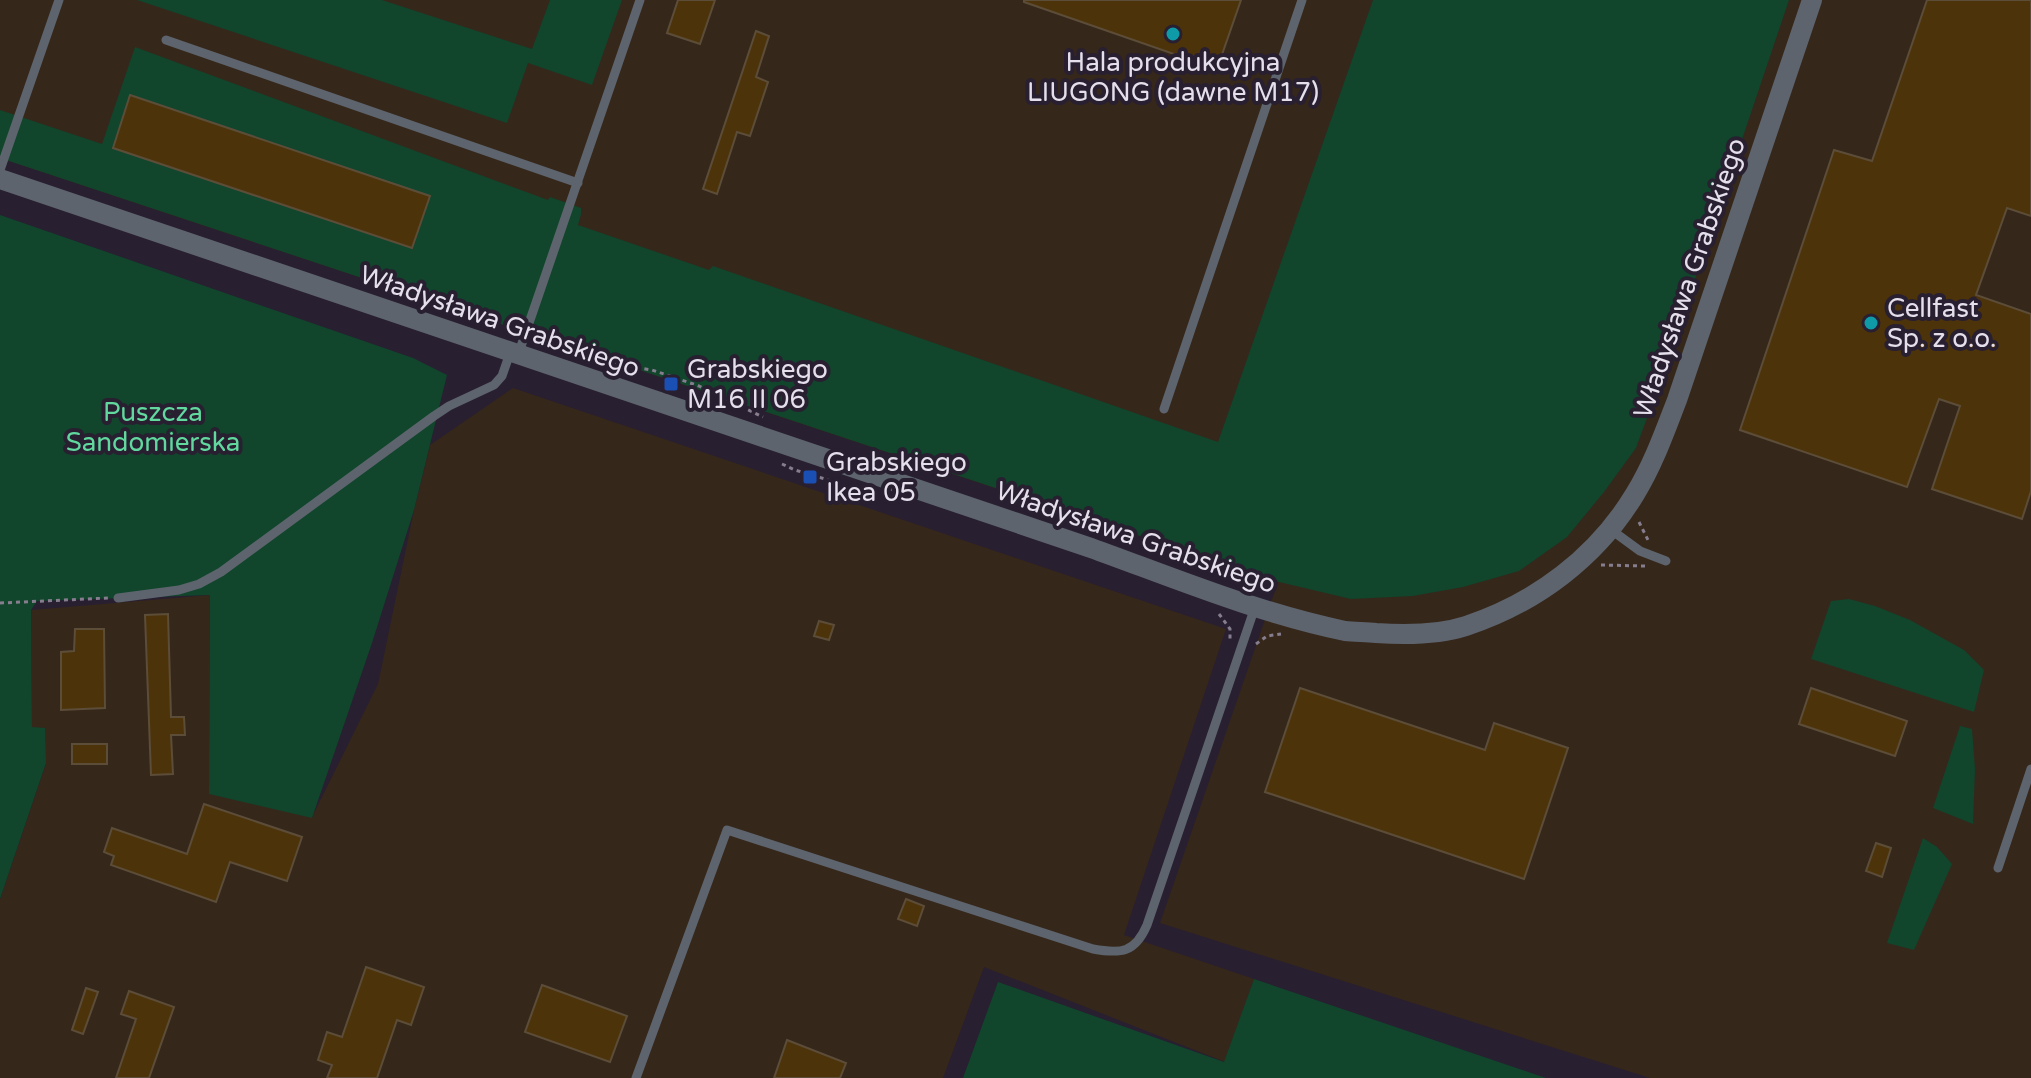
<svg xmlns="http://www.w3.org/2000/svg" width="2031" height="1078" font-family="'Varela Round',sans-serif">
<rect width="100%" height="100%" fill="#281f31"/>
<!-- industrial -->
<g fill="#36271b">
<path d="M0 0H2031V1078H1650L1160 923 1278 582 0 158Z"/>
<path d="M513 388 1226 629 1124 935 1254 979 1225 1062 984 967 943 1078H0V899L46 763 32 728 31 610 210 595 209 793 312 817 378 684 414 510 430 445Z"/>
</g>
<!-- green -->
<g fill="#11452c">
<path d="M137 0H382L532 49 550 0H622L592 85 528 63 507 123Z"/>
<path d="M1373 0H1789L1661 380 1636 448 1604 492 1567 537 1519 571 1463 587 1413 596 1351 599 1279 582 0 158V110L102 144 135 47 548 200 550 197 581 208V214L578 225 709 270 713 266 1218 442Z"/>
<path d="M0 215 413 358 447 375 414 510 372 643 312 818 209 794 210 595 37 601 31 610 32 727 45 728 46 763 0 899Z"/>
<path d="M1849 599 1875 606 1910 620 1964 650 1984 670 1974 712 1811 659 1831 601Z"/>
<path d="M1960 726 1972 729 1975 769 1973 824 1933 808Z"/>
<path d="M1923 838 1937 847 1952 864 1914 950 1887 943Z"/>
<path d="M1254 979 1546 1078H963L998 982 1224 1062Z"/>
</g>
<!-- building -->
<g fill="#4d330a" stroke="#5c4d39" stroke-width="2">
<path d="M678 0H715L700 44 667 33Z"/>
<path d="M1024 0H1241L1217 69 1024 2Z"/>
<path d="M1927 0H2031V216L2007 208 1976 295 2031 314V491L2022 519 1932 489 1960 406 1939 399 1907 487 1740 430 1834 150 1872 161Z"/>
<path d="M756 31 769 36 756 77 768 82 750 136 737 132 717 194 703 189Z"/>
<path d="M130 95 430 196 412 248 113 148Z"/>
<path d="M168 614 171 717H184L185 735H171L173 774 151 775 145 615Z"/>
<path d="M819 621 834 625 829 640 814 636Z"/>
<path d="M75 629H104L105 708 61 710V652L74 651Z"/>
<path d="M1300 688 1485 750 1494 723 1568 748 1524 879 1265 792Z"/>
<path d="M1811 688 1907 721 1895 756 1799 724Z"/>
<rect x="72" y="744" width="35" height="20"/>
<path d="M204 804 302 837 287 881 230 862 216 902 111 865 114 856 104 852 112 828 187 854Z"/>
<path d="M1876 843 1891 848 1882 877 1866 871Z"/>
<path d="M906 899 924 906 917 926 898 919Z"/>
<path d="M366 967 424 987 411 1025 397 1020 377 1078H327L332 1065 318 1060 327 1032 342 1037Z"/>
<path d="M542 985 627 1016 610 1062 525 1032Z"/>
<path d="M86 988 98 992 83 1034 72 1030Z"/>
<path d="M129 991 174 1007 149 1078H116L136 1019 121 1014Z"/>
<path d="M787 1040 846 1063 840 1078H774Z"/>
</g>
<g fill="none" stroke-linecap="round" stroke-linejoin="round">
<!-- path -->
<g stroke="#867e8e" stroke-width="3" stroke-dasharray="4 4" stroke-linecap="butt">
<path d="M597 361 652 370 699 386 763 417"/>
<path d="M782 464 795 470 842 484"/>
<path d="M1639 522 1648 540"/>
<path d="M1601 565 1645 566"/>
<path d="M0 603 108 598"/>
<path d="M1219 614 1230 629V642"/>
<path d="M1256 644 1267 636 1281 634"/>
</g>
<!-- service -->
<g stroke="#5d646d" stroke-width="9">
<path d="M166 40 578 183"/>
<path d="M0 170 59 0"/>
<path d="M518 355 640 0"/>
<path d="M1164 409 1302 0"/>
<path d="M1610 529 1640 551 1666 561"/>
<path d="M118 598 179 590 199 584 221 572 434 416 449 406 494 385 502 376 510 353"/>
<path d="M1998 868 2031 769"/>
<path d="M636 1078 727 830 1093 949C1121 954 1135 953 1147 925L1255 607"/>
</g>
<!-- tertiary -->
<path stroke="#5d646d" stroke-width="20" d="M0 179 1091 548C1174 578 1258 613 1345 631 1355 632 1366 632 1376 633 1404 635 1438 635 1466 626 1536 603 1597 557 1635 494 1653 465 1665 431 1677 400L1812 0"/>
</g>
<!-- markers -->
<g fill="#0f9aa8" stroke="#281f31" stroke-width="3">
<circle cx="1173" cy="34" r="8"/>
<circle cx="1871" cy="323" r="8"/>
</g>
<g fill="#1a4fb4" stroke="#281f31" stroke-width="3">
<rect x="663" y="376" width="16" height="16" rx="4"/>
<rect x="802" y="469" width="16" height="16" rx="4"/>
</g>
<g text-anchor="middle" stroke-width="8" stroke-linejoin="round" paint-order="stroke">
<!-- poi labels -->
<g font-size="26" fill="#e5dfec" stroke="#281f31" text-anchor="start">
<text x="1173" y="71" text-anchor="middle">Hala produkcyjna<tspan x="1173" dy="30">LIUGONG (dawne M17)</tspan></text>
<text x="1887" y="317">Cellfast<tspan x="1887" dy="30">Sp. z o.o.</tspan></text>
<text x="687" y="378">Grabskiego<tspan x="687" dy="30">M16 II 06</tspan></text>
<text x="826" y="471">Grabskiego<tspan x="826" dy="30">Ikea 05</tspan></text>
</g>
<!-- street labels -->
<g font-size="26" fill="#e5dfec" stroke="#281f31">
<text transform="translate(1689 278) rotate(-71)" y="9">Władysława Grabskiego</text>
<text transform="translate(500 321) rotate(19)" y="9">Władysława Grabskiego</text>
<text transform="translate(1136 537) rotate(19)" y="9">Władysława Grabskiego</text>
</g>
<!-- park labels -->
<g font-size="26" fill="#61d99e" stroke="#281f31">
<text x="153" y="421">Puszcza<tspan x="153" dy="30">Sandomierska</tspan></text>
</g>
</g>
</svg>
